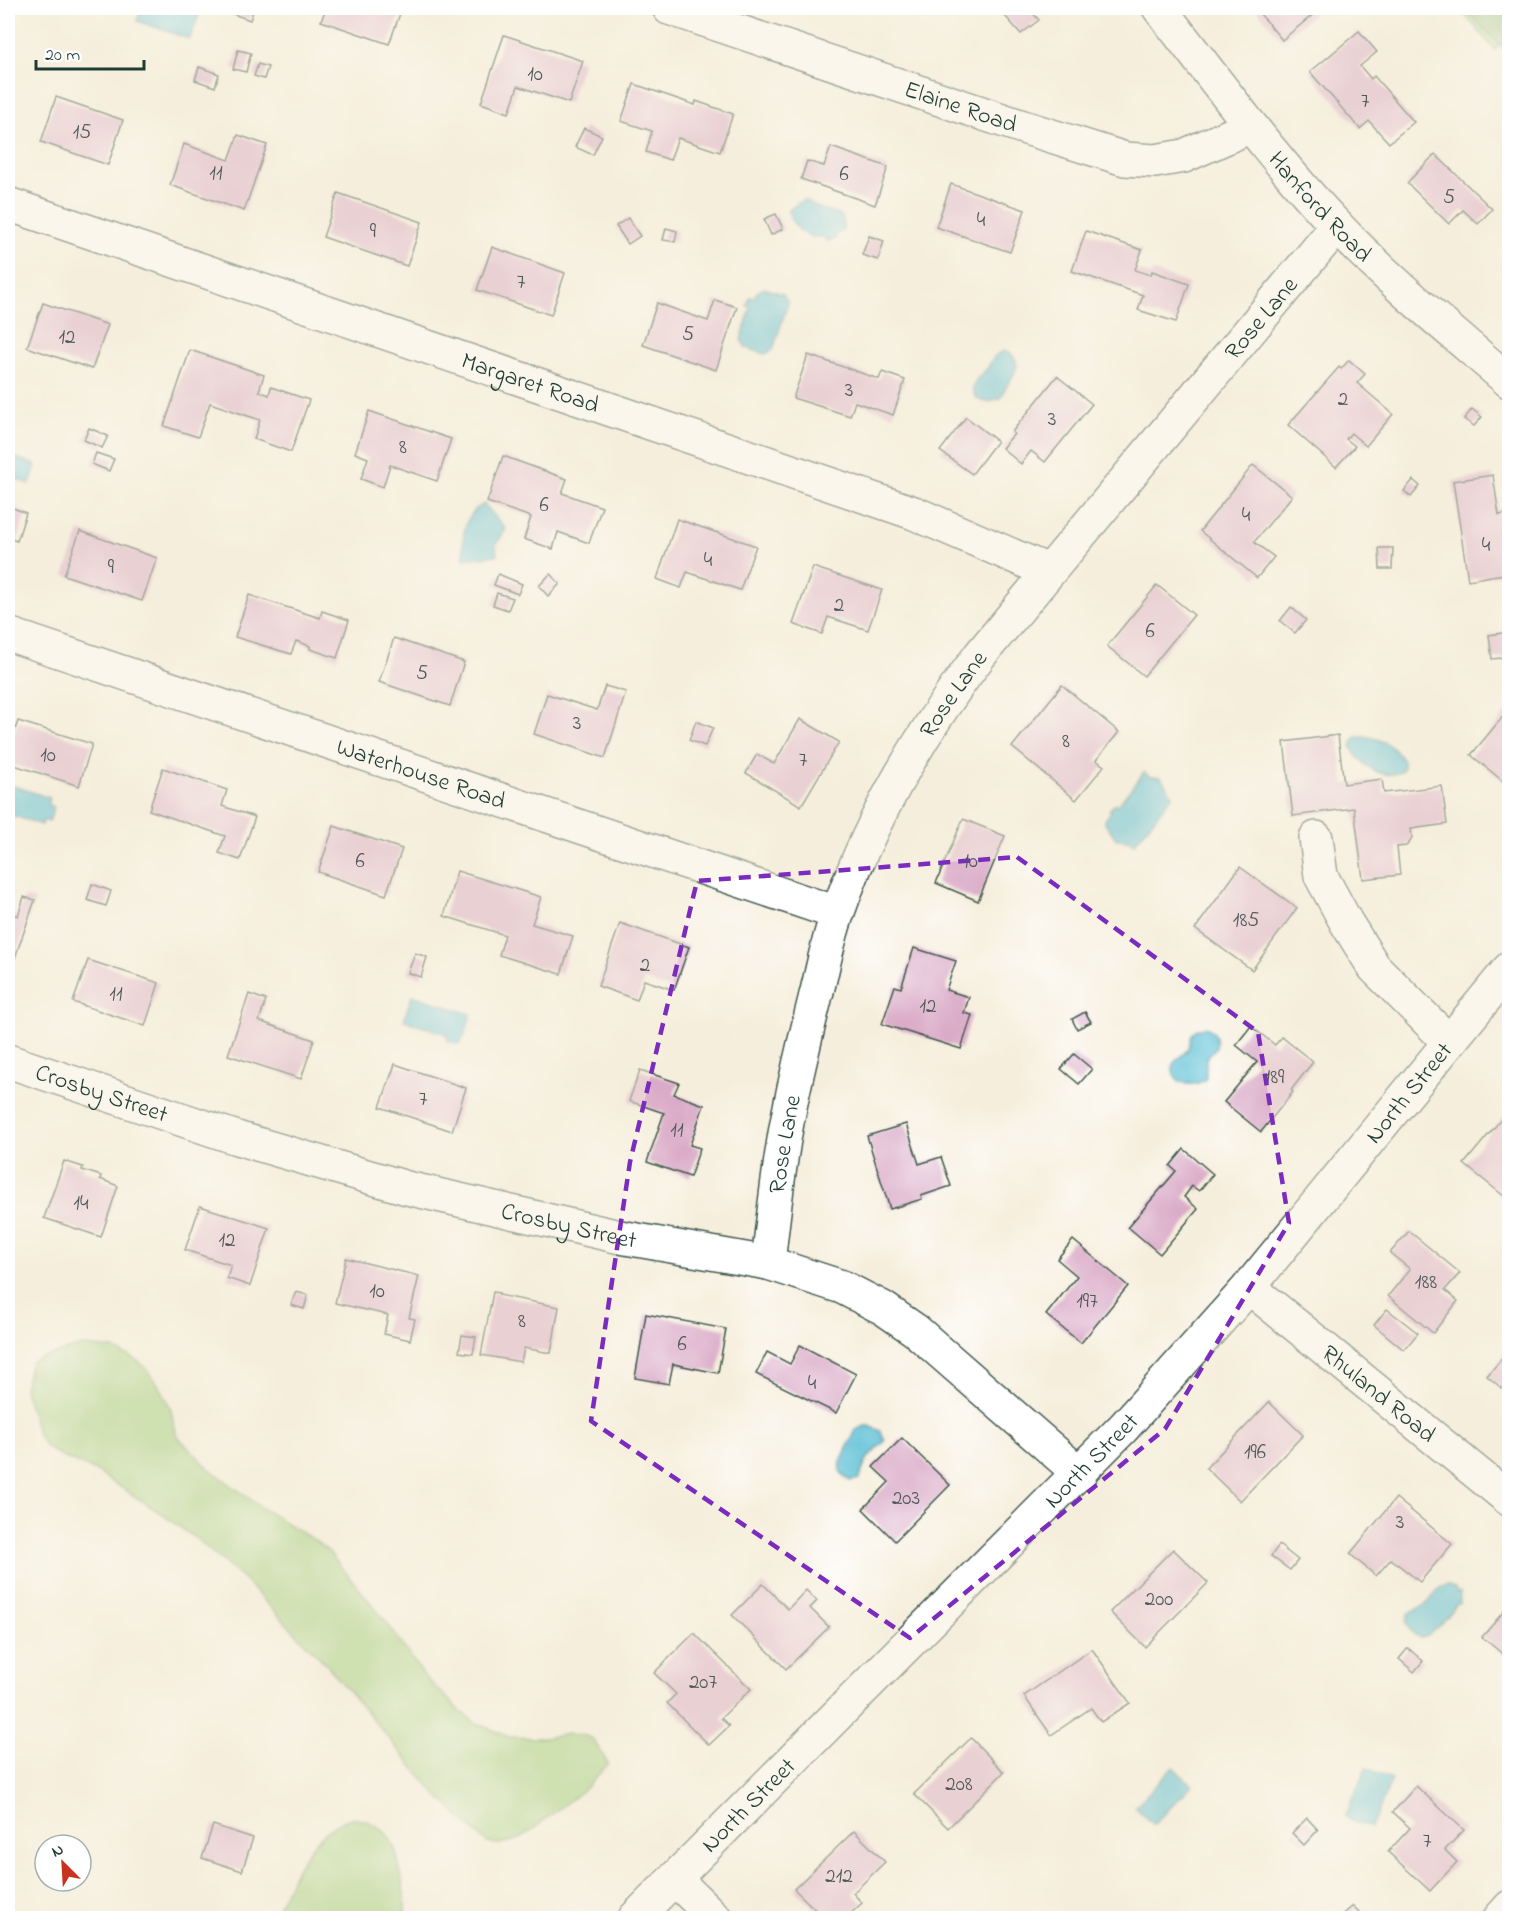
<svg xmlns="http://www.w3.org/2000/svg" width="1517" height="1926" font-family="'Indie Flower',sans-serif">
<rect width="100%" height="100%" fill="#fff"/>
<filter id="ink" filterUnits="userSpaceOnUse"><feTurbulence type="fractalNoise" baseFrequency=".0167" numOctaves="2"/><feDisplacementMap in="SourceGraphic" scale="12" xChannelSelector="R" yChannelSelector="G"/><feConvolveMatrix kernelMatrix="1 2 1 2 8 2 1 2 1" color-interpolation-filters="sRGB"/></filter>
<filter id="wash" filterUnits="userSpaceOnUse"><feTurbulence type="fractalNoise" baseFrequency=".008" numOctaves="4" result="noise"/><feDisplacementMap in="SourceGraphic" scale="24" xChannelSelector="R" yChannelSelector="G"/><feGaussianBlur stdDeviation="1.35" result="paint"/><feColorMatrix in="noise" values="0 0 0 0 0 0 0 0 0 0 0 0 0 0 0 0 0 1.4 0 .05"/><feComposite in="paint" operator="in"/></filter>
<g filter="url(#wash)">
<rect width="100%" height="100%" fill="#f6eedc"/>
<!-- green -->
<g fill="#a0cf7d" stroke="#608658" stroke-width="1.5">
<path d="M1459 8H1509V33L1495 50Z"/>
<path d="M82 1346 114 1349 136 1360 147 1368 162 1390 170 1407 177 1436 210 1469 263 1509 313 1539 329 1552 387 1623 424 1676 460 1711 475 1722 509 1737 543 1738 568 1734 583 1735 593 1739 608 1764 588 1786 520 1839 500 1844 487 1843 435 1793 326 1664 242 1578 200 1542 156 1510 94 1470 58 1455 46 1447 38 1435 24 1389 31 1362 40 1358Z"/>
<path d="M351 1818C390 1822 397 1846 402 1881 404 1894 407 1906 404 1918H273C290 1882 308 1832 351 1818Z"/>
</g>
<!-- forest -->
<path fill="#80b26c" stroke="#507850" stroke-width="1.5" d="M1464 8H1509V54Z"/>
<!-- water -->
<g fill="#56bdd4" stroke="#3a7d84" stroke-width="1.5">
<path d="M141 8H192L201 10 190 39 137 21Z"/>
<path d="M803 200C811 202 814 206 821 209 834 214 846 210 843 230L836 235V239L826 241 825 237C820 236 814 238 810 236 801 234 788 220 789 210Z"/>
<path d="M764 288 783 294 788 303 773 350 765 354 746 348 741 340 751 307 747 306 750 297 754 298 756 293Z"/>
<path d="M1006 351C1025 361 1014 375 1006 387 1002 393 1005 393 1000 399L998 398C988 405 972 402 973 387 974 378 984 374 988 367 991 363 992 358 996 355 1000 352 1001 352 1006 351Z"/>
<path d="M8 455 36 465 30 484 8 476Z"/>
<path d="M484 504 506 529 496 545 497 555 464 559C462 537 462 515 484 504Z"/>
<path d="M1359 737C1377 735 1395 746 1403 761V769C1387 785 1356 763 1351 745L1355 738Z"/>
<path d="M1144 772 1150 777H1160C1167 783 1166 789 1173 795L1134 844 1128 840 1116 839 1104 821 1111 812 1109 810 1115 803 1118 805Z"/>
<path d="M8 784 50 798 48 805 54 807 49 822 43 820 42 825 8 814Z"/>
<path d="M412 995 471 1014 464 1037 459 1044 448 1041 446 1034 404 1020Z"/>
<path d="M1205 1027C1215 1030 1218 1038 1216 1048L1206 1058V1078C1194 1091 1167 1082 1174 1064 1177 1057 1187 1054 1189 1046 1192 1035 1191 1029 1205 1027Z"/>
<path d="M867 1425 881 1431 885 1441 867 1459 859 1479 850 1481 840 1472 841 1461 856 1430Z"/>
<path d="M1447 1585 1455 1589 1457 1593 1460 1592V1604H1457C1447 1618 1419 1658 1407 1623 1408 1609 1416 1611 1426 1604 1435 1598 1434 1587 1447 1585Z"/>
<path d="M1173 1767 1192 1785 1154 1825 1135 1807Z"/>
<path d="M1366 1768 1392 1779 1371 1828 1345 1817Z"/>
</g>
<g id="blocks">
<!-- building -->
<g fill="#daabc8">
<path d="M216 8H254L250 20Z"/>
<path d="M326 8H402L389 44 321 21Z"/>
<path d="M998 8H1028L1039 20 1021 34Z"/>
<path d="M1255 8H1310L1315 13 1282 40Z"/>
<path d="M1359 31 1377 52 1360 66 1371 79 1374 76 1414 122 1389 143 1369 121 1360 129 1310 72Z"/>
<path d="M504 35 583 61 569 103 518 86 509 113 481 103Z"/>
<path d="M238 50 251 53 246 72 233 69Z"/>
<path d="M258 64 268 67 264 79 254 76Z"/>
<path d="M199 67 219 74 215 87 195 80Z"/>
<path d="M634 84 695 105 696 101 733 114 720 152 678 138 670 160 646 152 652 131 621 121Z"/>
<path d="M56 97 123 120 108 165 41 142Z"/>
<path d="M584 128 602 136 593 155 575 147Z"/>
<path d="M238 135 267 145 244 211 170 185 184 144 229 160Z"/>
<path d="M831 147 888 167 875 205 801 179 807 161 824 166Z"/>
<path d="M1435 154 1492 209 1478 224 1463 210 1449 224 1407 183Z"/>
<path d="M951 184 1025 210 1010 252 936 227Z"/>
<path d="M338 193 422 222 407 266 323 237Z"/>
<path d="M776 214 783 229 771 235 764 219Z"/>
<path d="M628 218 640 236 628 244 616 226Z"/>
<path d="M666 228 677 231 675 242 663 240Z"/>
<path d="M1086 231 1142 250 1135 270 1151 275 1152 271 1189 284 1176 322 1138 310 1143 295 1072 271Z"/>
<path d="M869 236 884 241 878 260 862 255Z"/>
<path d="M492 247 565 273 551 315 477 290Z"/>
<path d="M715 300 737 307 716 370 643 345 657 303 708 321Z"/>
<path d="M43 303 108 325 92 369 27 347Z"/>
<path d="M190 350 264 375 259 391 269 395 271 387 309 400 291 452 254 439 260 420 210 403 198 437 164 426Z"/>
<path d="M808 355 879 379 882 372 905 380 893 415 855 402 850 416 793 398Z"/>
<path d="M1349 360 1365 374 1357 383 1393 414 1366 446 1351 433 1346 439 1355 446 1336 467 1288 425 1339 367 1341 369Z"/>
<path d="M1057 376 1092 404 1045 462 1031 451 1021 464 1002 448 1014 434 1012 432Z"/>
<path d="M1472 409 1482 417 1474 426 1464 419Z"/>
<path d="M369 411 451 439 437 481 390 465 383 487 361 479 368 458 355 453Z"/>
<path d="M966 417 997 441 972 474 940 451Z"/>
<path d="M89 428 108 436 102 448 84 440Z"/>
<path d="M96 453 114 459 109 471 92 464Z"/>
<path d="M503 456 567 479 562 493 602 507 589 543 558 532 553 549 524 539 531 517 487 502Z"/>
<path d="M1253 465 1292 496 1254 542 1274 557 1257 578 1200 531Z"/>
<path d="M1493 475 1499 515 1510 513V573L1468 580 1453 481Z"/>
<path d="M1413 480 1420 486 1411 497 1404 491Z"/>
<path d="M8 506 26 513 17 541 8 538Z"/>
<path d="M677 519 756 546 740 590 687 572 681 588 657 579Z"/>
<path d="M80 531 157 558 142 601 64 575Z"/>
<path d="M1379 548H1393L1392 569H1380Z"/>
<path d="M813 567 882 590 868 630 828 617 822 634 793 624Z"/>
<path d="M498 574 522 584 518 594 494 585Z"/>
<path d="M550 574 560 584 548 596 539 586Z"/>
<path d="M1157 585 1194 615 1144 676 1107 646Z"/>
<path d="M497 593 513 598 508 610 493 605Z"/>
<path d="M249 595 320 618 322 611 349 620 337 658 310 649V646L296 641 291 654 235 637Z"/>
<path d="M1291 607 1306 620 1295 633 1280 621Z"/>
<path d="M1509 632 1510 657 1492 659 1489 635Z"/>
<path d="M394 638 464 662 450 706 379 682Z"/>
<path d="M1062 685 1119 732 1096 760 1104 766 1076 800 1012 747Z"/>
<path d="M605 686 626 692 605 758 534 734 547 694 597 710Z"/>
<path d="M1510 708V787L1471 755Z"/>
<path d="M800 719 839 742 801 806 746 773 757 754 774 764Z"/>
<path d="M18 721 92 744 79 786 8 763V731L14 733Z"/>
<path d="M696 721 713 728 705 746 689 740Z"/>
<path d="M1338 735 1344 784 1382 779 1384 793 1442 786 1447 824 1411 829 1412 837 1410 842 1406 846 1397 847 1400 875 1363 879 1354 808 1293 816 1284 742Z"/>
<path d="M163 768 227 790 222 806 255 817 240 860 219 853 225 836 149 810Z"/>
<path d="M963 819 1005 836 978 901 936 883Z"/>
<path d="M334 826 402 849 386 895 318 872Z"/>
<path d="M1240 867 1297 908 1252 970 1195 929Z"/>
<path d="M457 871 541 897 532 924 573 936 561 974 499 955 505 935 444 916Z"/>
<path d="M92 884 111 891 106 906 87 900Z"/>
<path d="M24 897 35 900 8 978V912L18 916Z"/>
<path d="M620 923 689 947 674 990 644 980 637 1000 598 986Z"/>
<path d="M914 948 956 961 946 990 969 997 964 1013 972 1015 961 1049 882 1024 895 986 901 988Z"/>
<path d="M415 953 427 957 421 977 408 973Z"/>
<path d="M88 960 159 983 145 1026 73 1002Z"/>
<path d="M249 994 266 1000 259 1021 314 1040 301 1079 228 1055Z"/>
<path d="M1085 1012 1091 1022 1077 1029 1072 1019Z"/>
<path d="M1251 1026 1275 1045 1282 1037 1313 1062 1291 1090 1293 1092 1261 1132 1224 1102 1257 1062 1236 1045Z"/>
<path d="M1074 1054 1092 1069 1079 1084 1061 1069Z"/>
<path d="M395 1064 466 1088 452 1131 380 1107Z"/>
<path d="M640 1070 679 1083 674 1094 704 1105 690 1145 700 1148 690 1177 647 1162 664 1113 629 1101Z"/>
<path d="M1508 1111 1510 1113V1201L1464 1164Z"/>
<path d="M906 1124 919 1164 941 1157 951 1186 921 1196 922 1199 890 1209 867 1136Z"/>
<path d="M1184 1149 1213 1174 1199 1191 1192 1186 1184 1197 1198 1209 1160 1254 1128 1227 1176 1171 1170 1166Z"/>
<path d="M64 1161 83 1167 82 1170 101 1176 100 1179 118 1186 101 1237 44 1218Z"/>
<path d="M200 1206 269 1228 250 1286 227 1278 231 1265 185 1250Z"/>
<path d="M1409 1231 1460 1273 1445 1290 1458 1301 1433 1333 1388 1296 1410 1269 1390 1253Z"/>
<path d="M1073 1240 1128 1286 1081 1343 1046 1315 1077 1276 1057 1259Z"/>
<path d="M346 1258 419 1276 409 1318 415 1319 410 1340 384 1334 388 1315 335 1303Z"/>
<path d="M296 1292 308 1295 304 1309 291 1305Z"/>
<path d="M493 1292 499 1293V1295L559 1307 551 1353 524 1348 521 1362 481 1355Z"/>
<path d="M1387 1309 1418 1333 1404 1350 1374 1325Z"/>
<path d="M646 1314 726 1329 718 1373 673 1364 669 1384 635 1378Z"/>
<path d="M462 1335 476 1337 473 1354 459 1352Z"/>
<path d="M800 1345 856 1374 836 1413 756 1374 767 1352 790 1364Z"/>
<path d="M1510 1349V1395L1487 1376Z"/>
<path d="M1269 1402 1303 1435 1240 1501 1206 1468Z"/>
<path d="M902 1438 950 1485 895 1541 863 1509 889 1482 873 1467Z"/>
<path d="M1396 1498 1452 1544 1420 1582 1391 1559 1376 1576 1350 1554Z"/>
<path d="M1279 1545 1298 1560 1290 1570 1271 1556Z"/>
<path d="M1173 1549 1208 1583 1145 1647 1110 1612Z"/>
<path d="M763 1584 788 1609 806 1590 817 1601 810 1608 829 1627 786 1669 732 1615Z"/>
<path d="M1510 1604V1660L1482 1637Z"/>
<path d="M694 1633 751 1689 721 1718 729 1726 709 1745 667 1703 676 1694 654 1673Z"/>
<path d="M1408 1648 1423 1661 1414 1672 1399 1659Z"/>
<path d="M1092 1649 1130 1703 1101 1722 1091 1708 1051 1735 1024 1696Z"/>
<path d="M971 1738 1004 1772 948 1828 914 1794Z"/>
<path d="M1416 1786 1464 1830 1445 1850 1457 1862 1430 1891 1388 1852 1410 1828 1393 1812Z"/>
<path d="M1307 1818 1318 1830 1304 1845 1292 1833Z"/>
<path d="M213 1825 253 1838 242 1871 202 1858Z"/>
<path d="M854 1831 885 1862 853 1893 862 1903 846 1918H831L829 1917 824 1918 794 1889Z"/>
<path d="M1353 1906 1365 1918H1339Z"/>
</g>
</g>
</g>
<g filter="url(#ink)">
<use href="#blocks" fill-opacity="0" stroke="#3f584d" stroke-width="1.5"/>
<g fill="none" stroke-linecap="round" stroke-linejoin="round">
<!-- minor casing -->
<g stroke="#3f584d" stroke-width="36">
<g id="minor">
<path id="s1" d="M669 8 1023 127 1125 159 1155 161 1184 156 1251 126"/>
<path id="s2" d="M1159 8C1217 81 1272 158 1337 226 1390 282 1451 331 1510 382"/>
<path id="s3" d="M8 204 914 513 1048 571"/>
<path id="s4" d="M8 634 837 913"/>
<path d="M1316 838 1321 876 1346 922 1374 967 1449 1042"/>
<path id="s5" d="M8 1061 237 1138 407 1188 620 1237 768 1263 842 1287 883 1308 915 1330 1080 1474"/>
<path id="s6" d="M768 1263C773 1218 778 1173 786 1128 794 1083 805 1039 816 995 823 968 828 939 838 912 870 819 921 733 980 655L1337 226"/>
<path id="s7" d="M1249 1287 1510 1500"/>
<path d="M675 1879 715 1918"/>
<path id="s8" d="M635 1918 1123 1428 1249 1287 1510 968"/>
<path d="M1500 1918 1510 1907"/>
</g>
</g>
<!-- minor -->
<use href="#minor" stroke="#fff" stroke-width="33"/>
</g>
</g>
<!-- marked area -->
<path d="M0 0H1517V1926H0ZM1017 857 1258 1032 1289 1223 1165 1429 910 1638 591 1421 630 1162 697 881Z" fill="#f6eedc" fill-opacity=".55" fill-rule="evenodd"/>
<path fill="none" stroke="#7b2cbf" stroke-width="4.5" stroke-dasharray="12 8" stroke-linejoin="round" d="M1017 857 1258 1032 1289 1223 1165 1429 910 1638 591 1421 630 1162 697 881Z"/>
<g text-anchor="middle" stroke-width="5" stroke-linejoin="round" paint-order="stroke">
<!-- number labels -->
<g font-size="21" fill="#4e5859">
<text x="535" y="80">10</text>
<text x="1365" y="107">7</text>
<text x="82" y="138">15</text>
<text x="216" y="179">11</text>
<text x="844" y="180">6</text>
<text x="1449" y="203">5</text>
<text x="981" y="226">4</text>
<text x="373" y="237">9</text>
<text x="521" y="288">7</text>
<text x="688" y="340">5</text>
<text x="67" y="343">12</text>
<text x="849" y="396">3</text>
<text x="1343" y="405">2</text>
<text x="1052" y="425">3</text>
<text x="403" y="453">8</text>
<text x="544" y="511">6</text>
<text x="1246" y="521">4</text>
<text x="1486" y="551">4</text>
<text x="708" y="566">4</text>
<text x="111" y="573">9</text>
<text x="839" y="611">2</text>
<text x="1150" y="637">6</text>
<text x="422" y="679">5</text>
<text x="577" y="729">3</text>
<text x="1066" y="747">8</text>
<text x="48" y="761">10</text>
<text x="803" y="766">7</text>
<text x="360" y="867">6</text>
<text x="970" y="867">10</text>
<text x="1246" y="926">185</text>
<text x="645" y="971">2</text>
<text x="116" y="1000">11</text>
<text x="928" y="1012">12</text>
<text x="1274" y="1083">189</text>
<text x="423" y="1105">7</text>
<text x="677" y="1136">11</text>
<text x="81" y="1209">14</text>
<text x="227" y="1246">12</text>
<text x="1426" y="1288">188</text>
<text x="377" y="1297">10</text>
<text x="1087" y="1307">197</text>
<text x="522" y="1327">8</text>
<text x="682" y="1350">6</text>
<text x="812" y="1389">4</text>
<text x="1255" y="1458">196</text>
<text x="906" y="1504">203</text>
<text x="1400" y="1528">3</text>
<text x="1159" y="1605">200</text>
<text x="703" y="1688">207</text>
<text x="959" y="1790">208</text>
<text x="1427" y="1847">7</text>
<text x="839" y="1882">212</text>
</g>
<!-- street labels -->
<g font-size="24" fill="#1f3d34" stroke="#fff">
<text dy="8" stroke="none"><textPath href="#s1" startOffset="308">Elaine Road</textPath></text>
<text dy="8" stroke="none"><textPath href="#s2" startOffset="256">Hanford Road</textPath></text>
<text dy="8" stroke="none"><textPath href="#s6" startOffset="1092">Rose Lane</textPath></text>
<text dy="8" stroke="none"><textPath href="#s3" startOffset="552">Margaret Road</textPath></text>
<text dy="8" stroke="none"><textPath href="#s6" startOffset="606">Rose Lane</textPath></text>
<text dy="8" stroke="none"><textPath href="#s4" startOffset="436">Waterhouse Road</textPath></text>
<text dy="8" stroke="none"><textPath href="#s8" startOffset="1132">North Street</textPath></text>
<text dy="8" stroke="none"><textPath href="#s5" startOffset="99">Crosby Street</textPath></text>
<text dy="8" stroke="none"><textPath href="#s6" startOffset="120">Rose Lane</textPath></text>
<text dy="8" stroke="none"><textPath href="#s5" startOffset="585">Crosby Street</textPath></text>
<text dy="8" stroke="none"><textPath href="#s7" startOffset="168">Rhuland Road</textPath></text>
<text dy="8" stroke="none"><textPath href="#s8" startOffset="646">North Street</textPath></text>
<text dy="8" stroke="none"><textPath href="#s8" startOffset="160">North Street</textPath></text>
</g>
</g>
<!-- margin -->
<rect width="1517" height="1926" fill="none" stroke="#fff" stroke-width="30"/>
<!-- north arrow -->
<g transform="translate(63 1863) rotate(336)"><circle r="28" fill="#ffffff" stroke="#a5b1ae" stroke-width="1.5"/>
<path d="M0-4.5L10 22L0 15L-10 22Z" fill="#c8321e"/>
<text y="-9" font-size="16" font-weight="bold" text-anchor="middle" fill="#1f3d34">N</text>
</g>
<!-- scale -->
<path d="M36 60v9h108v-9" fill="none" stroke="#1f3d34" stroke-width="3"/>
<text x="45" y="60" font-size="18" fill="#1f3d34" stroke="#ffffff" stroke-width="4.5" paint-order="stroke">20 m</text>
</svg>
